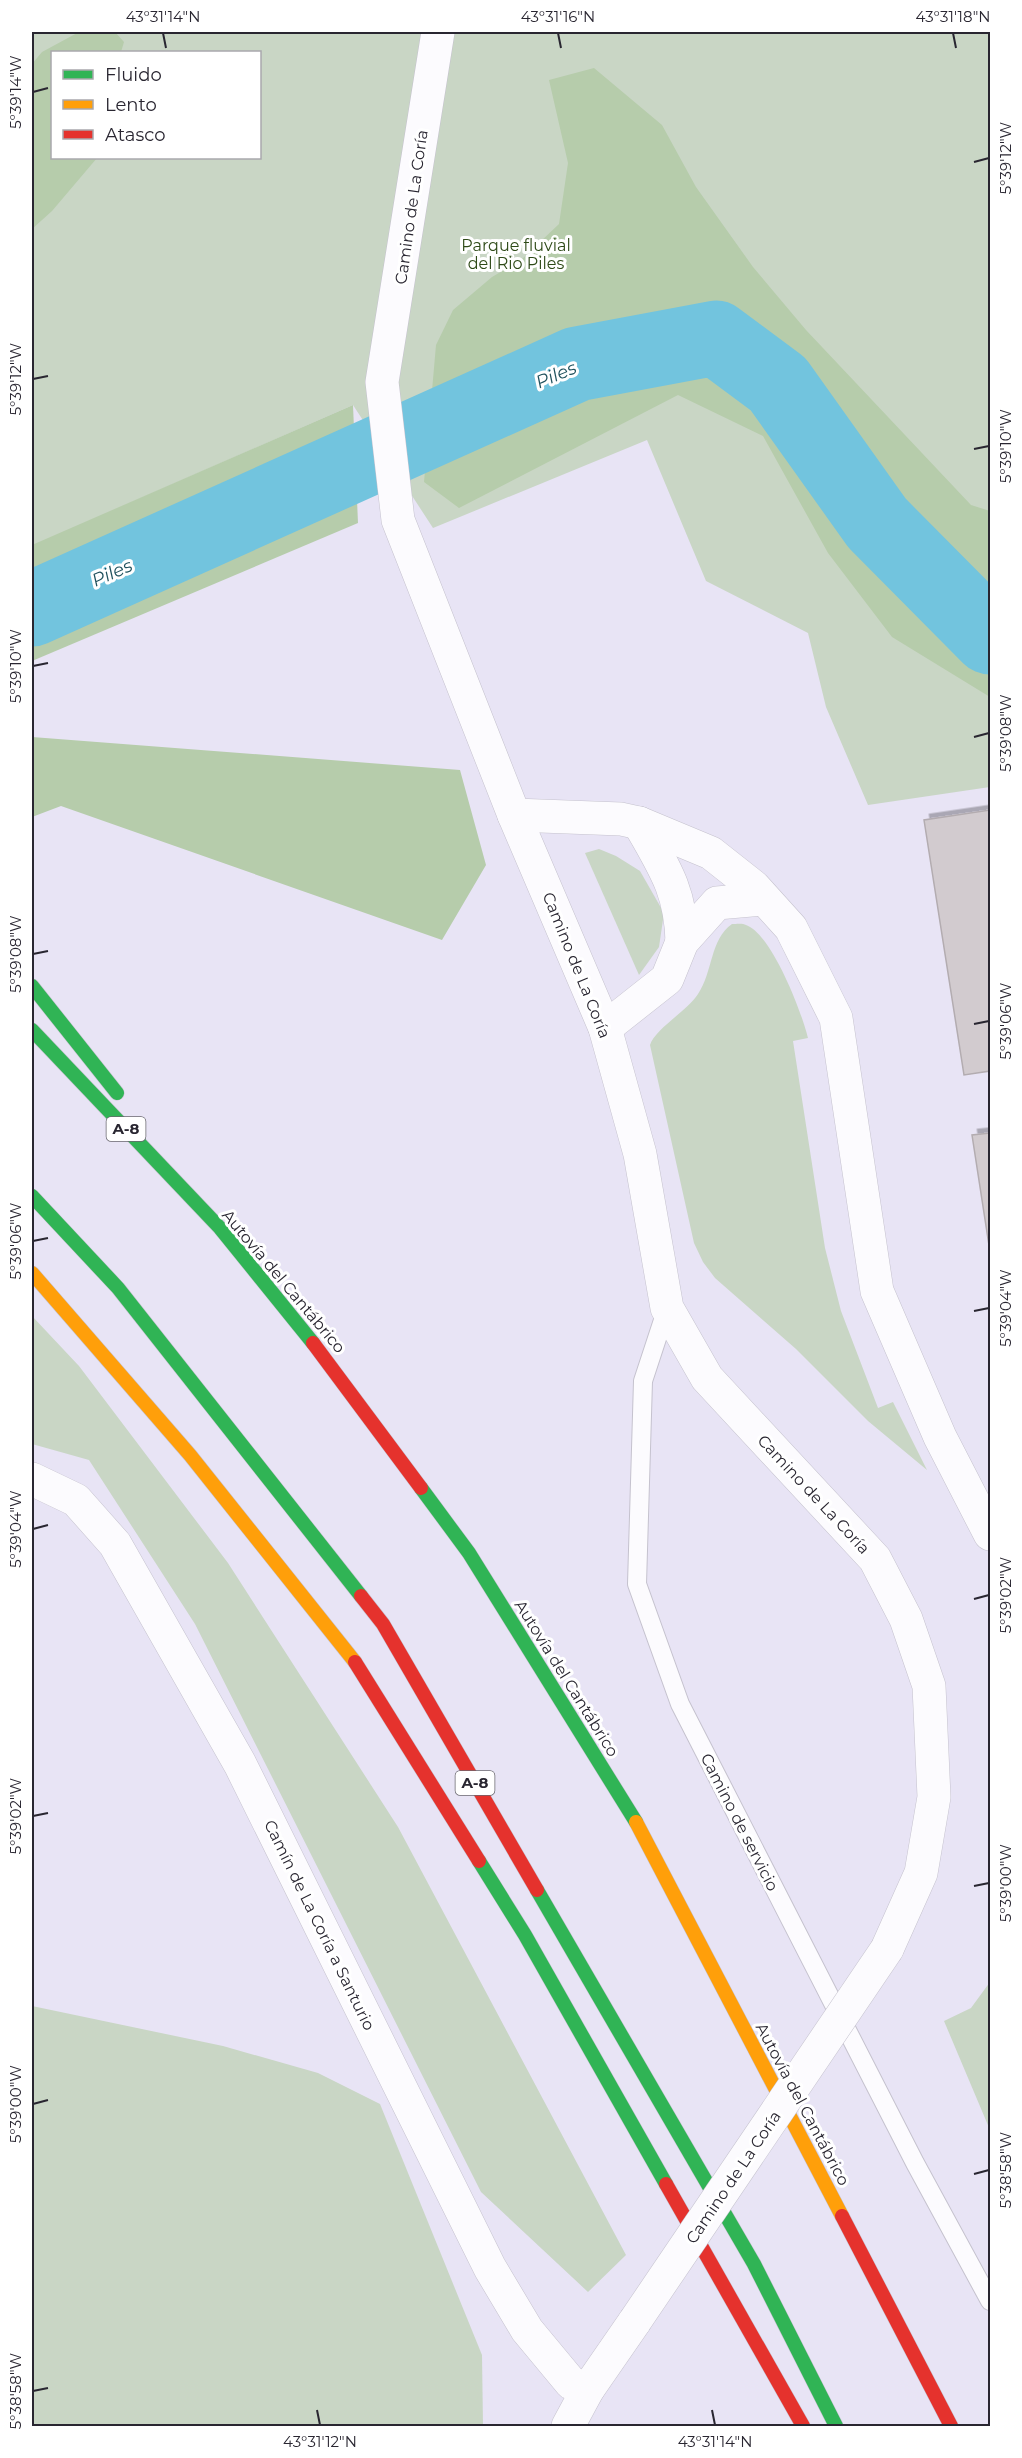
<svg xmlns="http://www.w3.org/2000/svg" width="1022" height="2458" font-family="Montserrat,sans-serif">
<defs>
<filter id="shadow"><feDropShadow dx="5.5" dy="-5.5" stdDeviation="0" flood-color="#0004"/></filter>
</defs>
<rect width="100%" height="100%" fill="#e8e4f5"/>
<!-- green -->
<g fill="#c9d6c5" fill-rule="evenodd">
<path d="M32 32H990V787L868 805 826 707 808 633 706 581 647 440 433 528 353 405 32 546ZM52 52H260V158H52Z"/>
<path d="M599 849 616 856 640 871 664 913 659 947 639 975 585 853Z"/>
<path d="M732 924C736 924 743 923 746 925 772 934 802 1013 808 1038L793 1041 825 1248 841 1311 878 1408 893 1402 927 1470 868 1421 796 1349 715 1278 703 1262 694 1243 650 1045C655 1029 687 1011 698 994 713 972 710 939 732 924Z"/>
<path d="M32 1316 79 1366 228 1563 398 1827 626 2255 588 2292 481 2192 195 1624 89 1460 32 1444Z"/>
<path d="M990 1982V2130L944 2021 971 2008Z"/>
<path d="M32 2006 223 2046 318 2073 380 2104 482 2355 483 2426H32Z"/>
</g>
<!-- forest -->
<g fill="#b6ccab">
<path d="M79 32H115L124 42 121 52H52V158H97L52 211 32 229V64L42 52Z"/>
<path d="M594 68 662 125 696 187 753 267 806 330 971 505 990 511V697L892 637 828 553 763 436 678 395 459 508 424 482 436 345 453 310 492 277 521 260 559 224 568 163 549 80Z"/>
<path d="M353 405 358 523 32 661V545Z"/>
<path d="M32 737 460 770 486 865 442 940 61 806 32 817Z"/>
</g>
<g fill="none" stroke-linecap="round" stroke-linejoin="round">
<!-- river -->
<path stroke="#72c4de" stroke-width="75" d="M32 609 577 364 716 338 778 384 877 523 990 637"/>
</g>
<!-- building -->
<g fill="#d2cbcf" stroke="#b3acb0" stroke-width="1.5" filter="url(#shadow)">
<path d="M990 810V1071L964 1075 924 820Z"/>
<path d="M990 1133V1252L972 1135Z"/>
</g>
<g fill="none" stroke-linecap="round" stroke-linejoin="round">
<!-- lane casing -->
<g stroke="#c5c2ce" stroke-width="20">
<path id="lane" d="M667 1308 643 1381 637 1584 680 1704 915 2163 990 2301"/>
</g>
<!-- street casing -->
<g stroke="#c5c2ce" stroke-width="34">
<g id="street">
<path d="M438 32 382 382 398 520 514 815 605 1028 640 1154 667 1308 707 1378 875 1559 906 1619 929 1686 934 1797 921 1873 887 1949"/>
<path d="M514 815 621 819 639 823 711 853 754 887 791 928 836 1018 877 1291 940 1437 990 1534"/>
<path d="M639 823C664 867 681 891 682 942"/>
<path d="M605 1028 667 979 682 942 717 903 764 899"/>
<path d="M32 1479 76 1500 115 1544 240 1764 490 2268 527 2330 571 2383 588 2389"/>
<path d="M568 2426 588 2389 635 2321"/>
</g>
</g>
<!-- fast casing -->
<g stroke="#c5c2ce" stroke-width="15">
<g id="fast">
<path d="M32 986 117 1093"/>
<path d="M32 1030 220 1228 313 1343"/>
<path d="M32 1196 118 1288 361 1596"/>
<path d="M421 1488 469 1553 636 1822"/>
<path d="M479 1861 525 1935 666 2184"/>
<path d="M537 1890 754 2264 836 2426"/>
</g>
</g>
<!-- slow casing -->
<g stroke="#c5c2ce" stroke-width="15">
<g id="slow">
<path d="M32 1273 190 1455 355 1662"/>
<path d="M636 1822 842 2216"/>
</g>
</g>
<!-- jam casing -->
<g stroke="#c5c2ce" stroke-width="15">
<g id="jam">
<path d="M313 1343 421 1488"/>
<path d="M361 1596 383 1624 537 1890"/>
<path d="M355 1662 479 1861"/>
<path d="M666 2184 803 2426"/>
<path d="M842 2216 951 2426"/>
</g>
</g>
<!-- lane -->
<use href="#lane" stroke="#fcfbfe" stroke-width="18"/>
<!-- street -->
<use href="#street" stroke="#fcfbfe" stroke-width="33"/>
<!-- fast -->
<use href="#fast" stroke="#30b455" stroke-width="14"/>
<!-- slow -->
<use href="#slow" stroke="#ff9f0a" stroke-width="14"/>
<!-- jam -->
<use href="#jam" stroke="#e5322d" stroke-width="14"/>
<!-- street-bridge casing -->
<g stroke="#c5c2ce" stroke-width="34" stroke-linecap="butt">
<path id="street-bridge" d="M635 2321 887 1949"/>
</g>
<!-- street-bridge -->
<use href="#street-bridge" stroke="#fcfbfe" stroke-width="33"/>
</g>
<!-- ticks -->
<path fill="none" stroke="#292631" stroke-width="2" d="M163 33 166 48M558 33 561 48M953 33 956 48M33 92 48 88M974 162 989 158M33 379 48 376M974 449 989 446M33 666 48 663M974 737 989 733M33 954 48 951M974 1024 989 1021M33 1241 48 1238M974 1311 989 1308M33 1529 48 1525M974 1599 989 1595M33 1816 48 1813M974 1886 989 1883M33 2104 48 2100M974 2174 989 2170M33 2391 48 2388M317 2410 320 2425M712 2410 715 2425"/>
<g text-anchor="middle" stroke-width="6" stroke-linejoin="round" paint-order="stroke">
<!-- shield labels -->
<g fill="#fff" stroke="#69676f" stroke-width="1.5">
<rect x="106.5" y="1117" width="39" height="24" rx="4.5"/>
<rect x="455.5" y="1771" width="39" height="24" rx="4.5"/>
</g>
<g font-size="15" font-weight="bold" fill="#292631">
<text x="126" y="1134">A-8</text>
<text x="475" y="1788">A-8</text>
</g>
<!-- street labels -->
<g font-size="16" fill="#292631" stroke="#fff">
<text transform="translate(411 207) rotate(-82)" y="6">Camino de La Coría</text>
<text transform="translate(577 965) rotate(68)" y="6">Camino de La Coría</text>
<text transform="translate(284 1281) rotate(50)" y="6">Autovía del Cantábrico</text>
<text transform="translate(814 1494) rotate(47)" y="6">Camino de La Coría</text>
<text transform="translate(567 1678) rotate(58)" y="6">Autovía del Cantábrico</text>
<text transform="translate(740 1822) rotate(63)" y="6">Camino de servicio</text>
<text transform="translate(320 1925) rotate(64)" y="6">Camín de La Coría a Santurio</text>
<text transform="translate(803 2104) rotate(62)" y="6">Autovía del Cantábrico</text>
<text transform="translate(733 2177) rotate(-56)" y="6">Camino de La Coría</text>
</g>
<!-- park labels -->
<g font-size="16" fill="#2e4a17" stroke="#fff">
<text x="516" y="251">Parque fluvial<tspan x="516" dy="18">del Rio Piles</tspan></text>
</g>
<!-- water labels -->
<g font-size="18" font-style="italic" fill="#20525e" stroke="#fff">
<text transform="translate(556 375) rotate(-23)" y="6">Piles</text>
<text transform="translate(112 573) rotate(-24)" y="6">Piles</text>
</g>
</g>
<!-- border -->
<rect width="1022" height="2458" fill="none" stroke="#ffffff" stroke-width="66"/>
<!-- legend -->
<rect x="51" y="51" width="210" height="108" fill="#ffffff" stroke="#a9a8ad" stroke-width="1.5"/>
<rect x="63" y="70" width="30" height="9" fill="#30b455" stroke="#a9a8ad" stroke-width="1.5"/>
<text x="105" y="81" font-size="18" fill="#292631">Fluido</text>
<rect x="63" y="100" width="30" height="9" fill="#ff9f0a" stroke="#a9a8ad" stroke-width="1.5"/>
<text x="105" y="111" font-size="18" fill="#292631">Lento</text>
<rect x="63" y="130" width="30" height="9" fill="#e5322d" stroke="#a9a8ad" stroke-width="1.5"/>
<text x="105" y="141" font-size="18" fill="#292631">Atasco</text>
<rect x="33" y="33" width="956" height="2392" fill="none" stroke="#292631" stroke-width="2"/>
<g font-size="15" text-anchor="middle" fill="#292631">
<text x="163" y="22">43°31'14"N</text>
<text x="558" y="22">43°31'16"N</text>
<text x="953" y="22">43°31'18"N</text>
<text transform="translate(16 92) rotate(-90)" y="5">5°39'14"W</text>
<text transform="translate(1006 158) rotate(-90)" y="5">5°39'12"W</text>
<text transform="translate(16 379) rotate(-90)" y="5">5°39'12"W</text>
<text transform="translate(1006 446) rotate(-90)" y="5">5°39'10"W</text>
<text transform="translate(16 666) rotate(-90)" y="5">5°39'10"W</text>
<text transform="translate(1006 733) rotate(-90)" y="5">5°39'08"W</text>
<text transform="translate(16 954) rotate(-90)" y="5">5°39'08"W</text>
<text transform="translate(1006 1021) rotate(-90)" y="5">5°39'06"W</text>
<text transform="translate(16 1241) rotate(-90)" y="5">5°39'06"W</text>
<text transform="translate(1006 1308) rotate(-90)" y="5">5°39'04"W</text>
<text transform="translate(16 1529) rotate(-90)" y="5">5°39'04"W</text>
<text transform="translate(1006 1595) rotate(-90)" y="5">5°39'02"W</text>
<text transform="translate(16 1816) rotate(-90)" y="5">5°39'02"W</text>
<text transform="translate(1006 1883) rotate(-90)" y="5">5°39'00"W</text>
<text transform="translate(16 2104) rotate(-90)" y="5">5°39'00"W</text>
<text transform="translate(1006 2170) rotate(-90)" y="5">5°38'58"W</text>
<text transform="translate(16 2391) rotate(-90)" y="5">5°38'58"W</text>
<text x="320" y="2447">43°31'12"N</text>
<text x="715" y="2447">43°31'14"N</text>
</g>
</svg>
